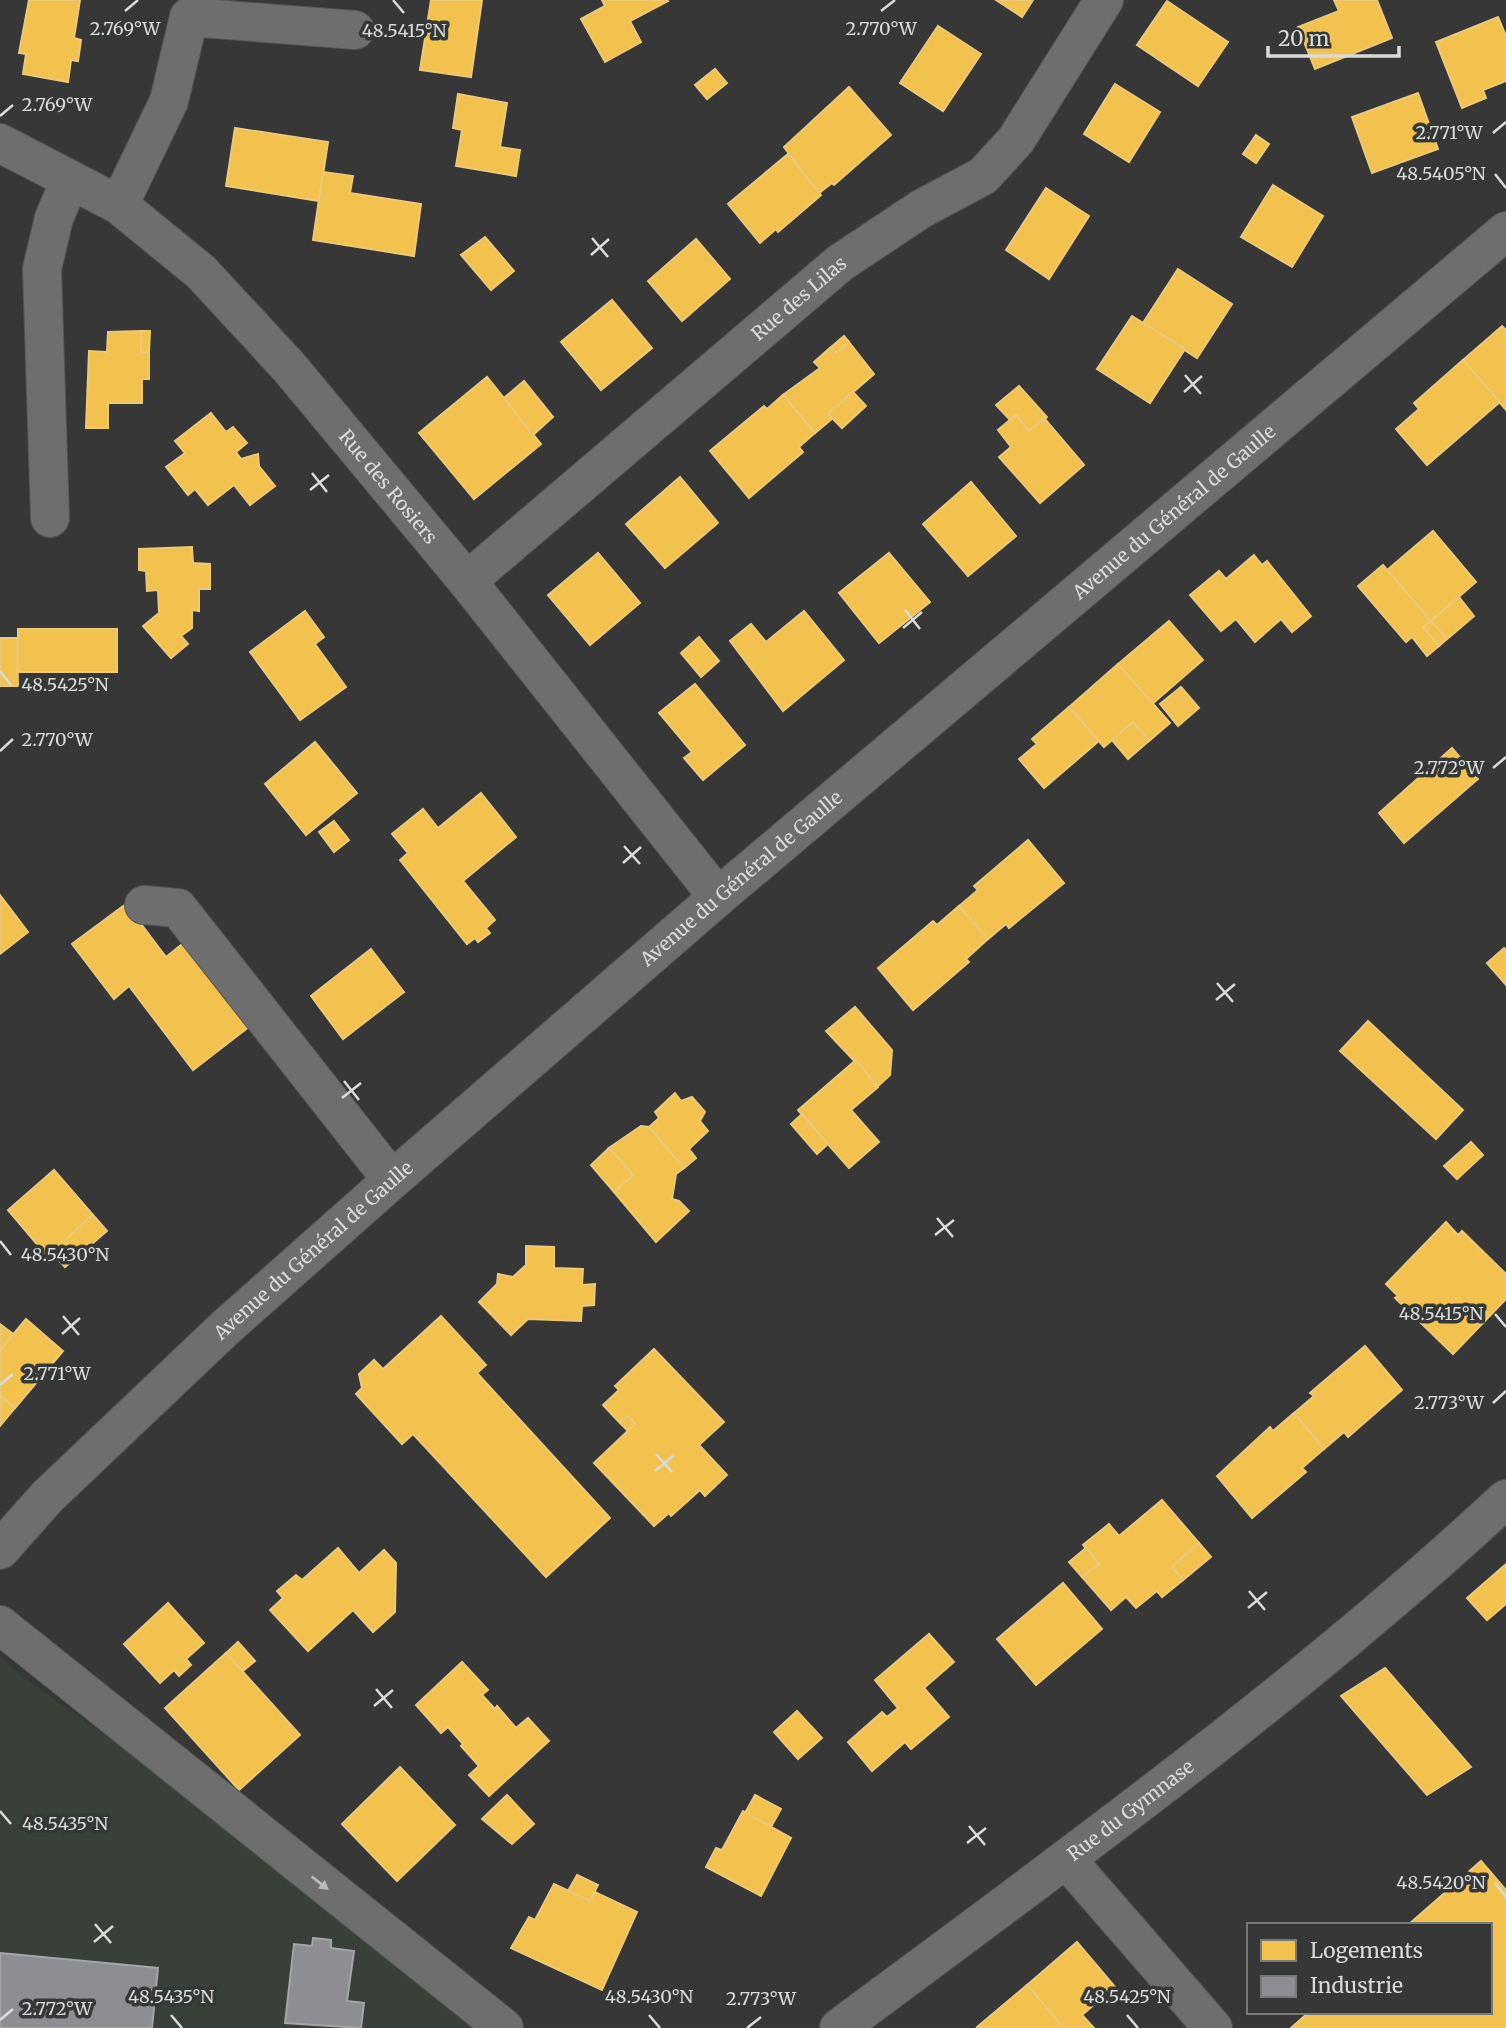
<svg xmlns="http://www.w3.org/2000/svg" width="1506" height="2028" font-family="Merriweather,serif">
<rect width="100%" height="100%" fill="#363736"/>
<!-- built -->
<path fill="#394039" d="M0 1656 17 1673 517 2028H0Z"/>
<!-- homes -->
<g fill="#f2c14e" stroke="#ebc978" stroke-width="2">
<path d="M29 0H80L74 38 81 40 78 61 71 60 68 82 23 74 26 54 19 53Z"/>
<path d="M431 0H482L471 77 420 70Z"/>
<path d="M602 0H667L668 1 630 21 641 42 605 62 581 19 605 6Z"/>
<path d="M996 0H1033L1022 17Z"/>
<path d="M1334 0H1377L1392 38 1315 69 1298 27 1339 11Z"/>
<path d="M1167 1 1228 42 1198 86 1137 45Z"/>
<path d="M1498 17 1506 36V81L1483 90 1486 98 1462 108 1436 42Z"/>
<path d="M938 26 981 54 943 111 900 83Z"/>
<path d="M715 69 727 83 707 99 695 85Z"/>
<path d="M1115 84 1160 112 1129 162 1084 134Z"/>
<path d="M849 87 891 135 834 185 832 183 819 193 784 147Z"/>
<path d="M1418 93 1438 149 1372 173 1352 117Z"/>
<path d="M458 94 507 103 500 147 520 150 516 176 456 166 462 130 453 128Z"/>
<path d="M235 128 328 142 319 201 226 186Z"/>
<path d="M1256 135 1269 144 1256 163 1243 154Z"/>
<path d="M788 154 821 195 778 232 776 229 760 243 728 204Z"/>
<path d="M323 172 353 176 350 193 421 204 414 256 313 240Z"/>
<path d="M1273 185 1323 216 1292 267 1241 237Z"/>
<path d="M1046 188 1089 216 1049 279 1006 250Z"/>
<path d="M485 237 514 271 491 290 461 255Z"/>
<path d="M696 239 730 279 682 321 648 281Z"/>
<path d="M1178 269 1232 304 1197 358 1143 323Z"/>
<path d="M612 300 652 348 601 390 561 342Z"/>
<path d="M1132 316 1185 349 1150 403 1097 369Z"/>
<path d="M1502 326 1506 330V410L1463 360Z"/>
<path d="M141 331V352H149V379H142V403H108V428H86L89 351 107 352 108 332Z"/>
<path d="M141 331H150L149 352H141Z"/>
<path d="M844 336 849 342 836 353 831 347Z"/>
<path d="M849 342 874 374 828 414 833 418 815 433 783 395 820 368 814 362 831 347 836 353Z"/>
<path d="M1463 360 1500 402 1427 465 1396 429 1419 409 1414 403Z"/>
<path d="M487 377 541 444 474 499 419 433Z"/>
<path d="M524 381 553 417 533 435 504 398Z"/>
<path d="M1019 386 1047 417 1029 431 1016 415 1010 420 996 405Z"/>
<path d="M853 392 866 406 842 428 828 414Z"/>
<path d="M783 395 815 433 799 447 803 452 749 498 710 451 764 406 767 409Z"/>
<path d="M211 413 226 432 233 427 247 443 236 452 241 459 258 454 259 466 275 486 250 505 234 485 208 505 195 489 188 495 166 467 185 453 175 441Z"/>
<path d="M1016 415 1029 431 1044 418 1084 465 1040 503 999 457 1011 447 998 430Z"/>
<path d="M680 477 718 523 665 568 626 524Z"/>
<path d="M971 482 1016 536 968 576 923 524Z"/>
<path d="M1433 531 1476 582 1431 621 1387 570Z"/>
<path d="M192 547 193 563 210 564V589H199V611L192 610V628L181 636 188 644 171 658 143 626 159 613 158 590 147 591 146 571 139 570V549Z"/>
<path d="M598 553 640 603 590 645 548 595Z"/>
<path d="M889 553 930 602 879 643 839 593Z"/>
<path d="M1254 555 1262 565 1267 561 1311 616 1292 632 1281 619 1255 642 1236 619 1221 631 1190 595 1219 571 1226 579Z"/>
<path d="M1383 565 1431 621 1423 627 1439 646 1427 656 1412 637 1406 642 1358 586Z"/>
<path d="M1459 597 1474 616 1447 639 1431 621Z"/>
<path d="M305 611 324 637 315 644 346 687 300 720 250 652Z"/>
<path d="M804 611 844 660 783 711 730 641 751 624 766 642Z"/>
<path d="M1169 621 1203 660 1152 704 1118 664Z"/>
<path d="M1431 621 1447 639 1439 646 1423 627Z"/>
<rect x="18" y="629" width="99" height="43"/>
<path d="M699 637 719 661 701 677 681 653Z"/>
<path d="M0 638H17L18 686H0Z"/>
<path d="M1118 664 1170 723 1149 741 1133 722 1104 747 1069 707Z"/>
<path d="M695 684 745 745 703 780 684 758 692 752 659 713Z"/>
<path d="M1181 687 1199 708 1178 726 1160 704Z"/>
<path d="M1069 707 1099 741 1044 788 1019 759 1037 744 1032 739Z"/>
<path d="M1133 722 1149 741 1128 759 1112 740Z"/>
<path d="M315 742 357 793 306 835 265 784Z"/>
<path d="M1452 748 1478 779 1404 843 1379 813Z"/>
<path d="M481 793 516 837 463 881 495 920 486 928 490 933 478 942 475 938 467 944 400 860 408 853 392 834 423 809 438 828Z"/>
<path d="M334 821 349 840 334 852 319 832Z"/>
<path d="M1028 840 1064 883 1009 928 1006 924 988 939 959 906 978 890 974 886Z"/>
<path d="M0 895 28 932 0 954Z"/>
<path d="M126 904 166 957 191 937 250 1026 193 1070 129 986 114 999 72 944Z"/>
<path d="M959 906 988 939 966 959 969 962 913 1010 878 968 933 921 937 925Z"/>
<path d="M1504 948 1506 950V985L1487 963Z"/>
<path d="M371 949 404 992 343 1039 311 996Z"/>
<path d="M855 1007 892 1050 890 1075 878 1086 826 1031Z"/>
<path d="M1368 1021 1463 1110 1436 1139 1340 1051Z"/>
<path d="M856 1060 878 1087 851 1110 879 1142 849 1168 798 1110Z"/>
<path d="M675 1093 681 1101 692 1097 705 1112 700 1121 708 1131 689 1149 696 1158 684 1168 649 1127 659 1118 655 1112Z"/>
<path d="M802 1114 828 1144 817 1154 791 1124Z"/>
<path d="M641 1126 649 1127 684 1168 676 1174 672 1199 679 1201 689 1211 656 1242 614 1192 633 1175 609 1148Z"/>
<path d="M1471 1142 1483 1155 1457 1179 1444 1166Z"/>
<path d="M609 1148 633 1175 614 1192 591 1165Z"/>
<path d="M54 1170 93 1215 47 1256 8 1210Z"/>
<path d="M93 1215 107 1231 65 1267 51 1252Z"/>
<path d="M1446 1222 1458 1235 1462 1231 1506 1274V1299L1453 1354 1395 1298 1398 1296 1386 1284Z"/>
<path d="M526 1246 554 1247V1268L583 1269 582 1285 595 1284 594 1305 582 1306 581 1321 528 1319 511 1335 479 1302 497 1284 498 1274 513 1277 526 1265Z"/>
<path d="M441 1316 486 1365 477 1373 610 1518 546 1577 413 1434 402 1444 356 1394 362 1388 359 1374 374 1360 383 1369Z"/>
<path d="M26 1319 63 1351 15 1408 0 1396V1350Z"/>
<path d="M0 1324 13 1334 0 1350Z"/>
<path d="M1365 1346 1402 1390 1348 1437 1344 1432 1324 1449 1294 1413 1314 1396 1310 1393Z"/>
<path d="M654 1349 724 1422 699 1445 727 1475 705 1496 700 1490 671 1516 669 1513 654 1526 594 1463 635 1424 628 1416 620 1423 603 1405 619 1390 615 1386Z"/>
<path d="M0 1396 15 1408 0 1426Z"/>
<path d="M1294 1413 1324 1449 1302 1468 1306 1472 1252 1518 1217 1476 1270 1427 1273 1431Z"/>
<path d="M628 1416 635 1424 628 1431 620 1423Z"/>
<path d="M1162 1500 1199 1543 1172 1567 1183 1580 1162 1597 1157 1591 1136 1608 1126 1597 1111 1610 1082 1577 1099 1564 1083 1545 1109 1524 1119 1536Z"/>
<path d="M1199 1543 1211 1557 1183 1580 1172 1567Z"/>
<path d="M338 1548 359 1573 384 1550 396 1563 395 1612 373 1632 353 1610 308 1651 270 1610 283 1598 277 1591 296 1575 302 1580Z"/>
<path d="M1086 1548 1099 1564 1082 1577 1069 1562Z"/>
<path d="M1506 1564V1604L1487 1620 1467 1598Z"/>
<path d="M1063 1583 1102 1629 1036 1685 997 1639Z"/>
<path d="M168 1603 204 1643 186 1659 191 1665 179 1676 174 1670 160 1683 124 1644Z"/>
<path d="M929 1634 954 1662 924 1688 949 1717 911 1749 905 1742 872 1771 848 1742 882 1712 887 1717 898 1708 875 1680Z"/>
<path d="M238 1642 255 1661 243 1671 226 1653Z"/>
<path d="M226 1653 300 1735 239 1790 165 1708Z"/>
<path d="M462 1662 488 1690 482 1695 495 1709 497 1706 516 1728 528 1718 549 1741 489 1796 469 1775 479 1766 461 1746 463 1744 448 1727 441 1733 416 1705Z"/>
<path d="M1385 1668 1471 1767 1427 1795 1341 1696Z"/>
<path d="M797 1711 822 1738 798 1759 774 1732Z"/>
<path d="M400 1767 455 1825 397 1881 342 1824Z"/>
<path d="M507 1795 534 1824 512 1844 482 1819Z"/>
<path d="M755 1795 781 1809 771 1827 745 1813Z"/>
<path d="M743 1811 791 1838 761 1896 706 1867 716 1848 722 1850Z"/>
<path d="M1481 1861 1506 1890V2028H1291L1309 2012H1490V1925H1408Z"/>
<path d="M577 1875 598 1885 590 1901 568 1891Z"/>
<path d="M554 1884 590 1901 595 1892 637 1912 602 1990 511 1948 529 1917 535 1920Z"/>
<path d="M1077 1942 1115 1987 1082 2015 1094 2028H1064L1027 1985Z"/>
<path d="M1027 1985 1064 2028H979L977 2027Z"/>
</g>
<!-- industry -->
<g fill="#8d8d92" stroke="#a4a5a8" stroke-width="2">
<path d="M313 1938 331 1940V1948L354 1951 347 2001 364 2003 361 2028 285 2023 294 1944 312 1946Z"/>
<path d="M0 1953 158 1968 152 2028H0Z"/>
</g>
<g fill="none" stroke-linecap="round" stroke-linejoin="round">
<!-- minor casing -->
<g stroke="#535453" stroke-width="40">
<g id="minor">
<path id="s1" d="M0 143 119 205 201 272 289 367 467 581 718 897"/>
<path d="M119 205 169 101 189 17 355 30"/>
<path d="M50 518 42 269 54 218 70 180"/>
<path id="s2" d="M467 581 840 263 921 209 983 176 1016 140 1104 0"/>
<path d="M144 905 178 908 392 1180"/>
<path id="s3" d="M0 1550 47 1497 225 1328 392 1180 718 897 1506 231"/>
<path d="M0 1625 504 2028"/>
<path d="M1066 1859 1213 2028"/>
<path id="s4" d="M839 2028C1066 1859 1298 1692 1506 1499"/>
</g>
</g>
<!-- minor -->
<use href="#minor" stroke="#6d6e6d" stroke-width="38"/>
</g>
<!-- one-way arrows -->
<defs><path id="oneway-solid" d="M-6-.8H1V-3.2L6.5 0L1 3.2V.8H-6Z" transform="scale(1.75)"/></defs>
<use fill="#b9bbb9" href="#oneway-solid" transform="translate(320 1883) rotate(38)"/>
<!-- ticks -->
<path fill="none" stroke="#dadcda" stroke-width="2.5" d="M393 0 404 13M125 11 138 0M881 11 895 0M0 116 13 105M1493 133 1506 122M1495 174 1506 188M592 238 608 257M591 255 609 239M1185 375 1201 394M1184 392 1202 376M312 473 327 492M310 490 329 475M905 610 920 629M903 628 922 612M0 671 11 685M0 751 13 739M1493 768 1506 757M624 846 640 864M623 863 641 847M1217 983 1233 1002M1216 1000 1235 984M344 1081 359 1100M342 1098 361 1083M937 1218 953 1237M935 1235 954 1220M0 1241 11 1255M1495 1314 1506 1327M63 1316 79 1335M62 1334 80 1318M0 1385 13 1374M1493 1403 1506 1391M656 1454 672 1472M655 1471 674 1455M1249 1591 1265 1610M1248 1608 1267 1592M376 1689 392 1708M374 1706 393 1690M0 1811 11 1824M969 1826 985 1845M967 1843 986 1828M1495 1883 1506 1897M95 1924 111 1943M94 1942 113 1926M171 2015 182 2028M649 2015 660 2028M1127 2015 1138 2028M0 2020 13 2009M747 2028 761 2017"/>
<g text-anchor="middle" stroke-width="7" stroke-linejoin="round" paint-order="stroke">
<!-- street labels -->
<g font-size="19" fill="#dadcda" stroke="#353836">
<text dy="7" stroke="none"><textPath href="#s2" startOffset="436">Rue des Lilas</textPath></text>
<text dy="7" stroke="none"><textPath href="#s1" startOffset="525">Rue des Rosiers</textPath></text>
<text dy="7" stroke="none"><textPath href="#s3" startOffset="1568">Avenue du Général de Gaulle</textPath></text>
<text dy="7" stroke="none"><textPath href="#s3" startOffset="1001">Avenue du Général de Gaulle</textPath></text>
<text dy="7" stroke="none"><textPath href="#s3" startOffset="434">Avenue du Général de Gaulle</textPath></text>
<text dy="7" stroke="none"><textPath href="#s4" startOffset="364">Rue du Gymnase</textPath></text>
</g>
</g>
<g font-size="18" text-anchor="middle" fill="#dadcda" stroke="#353836" stroke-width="7" stroke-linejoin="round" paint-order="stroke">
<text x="125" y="35">2.769°W</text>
<text x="881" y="35">2.770°W</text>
<text x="404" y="37">48.5415°N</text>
<text x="57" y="111">2.769°W</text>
<text x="1449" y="139">2.771°W</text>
<text x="1441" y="180">48.5405°N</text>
<text x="65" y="691">48.5425°N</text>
<text x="57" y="746">2.770°W</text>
<text x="1449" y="774">2.772°W</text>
<text x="65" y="1261">48.5430°N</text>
<text x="1441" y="1320">48.5415°N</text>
<text x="57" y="1380">2.771°W</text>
<text x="1449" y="1409">2.773°W</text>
<text x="65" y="1830">48.5435°N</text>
<text x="1441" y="1889">48.5420°N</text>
<text x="171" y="2003">48.5435°N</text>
<text x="649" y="2003">48.5430°N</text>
<text x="1127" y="2003">48.5425°N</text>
<text x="761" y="2005">2.773°W</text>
<text x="57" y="2015">2.772°W</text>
</g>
<!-- legend -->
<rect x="1247" y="1923" width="245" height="91" fill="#353836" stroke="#777a78" stroke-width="2"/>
<rect x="1261" y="1940" width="35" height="21" fill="#f2c14e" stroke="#777a78" stroke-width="2"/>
<text x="1310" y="1958" font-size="21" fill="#dadcda">Logements</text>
<rect x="1261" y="1976" width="35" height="21" fill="#8d8d92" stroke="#777a78" stroke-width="2"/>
<text x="1310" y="1993" font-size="21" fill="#dadcda">Industrie</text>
<!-- scale -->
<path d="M1268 46v10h131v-10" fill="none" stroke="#dadcda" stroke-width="3.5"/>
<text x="1278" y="46" font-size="21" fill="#dadcda" stroke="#353836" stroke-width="5" paint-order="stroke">20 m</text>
</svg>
